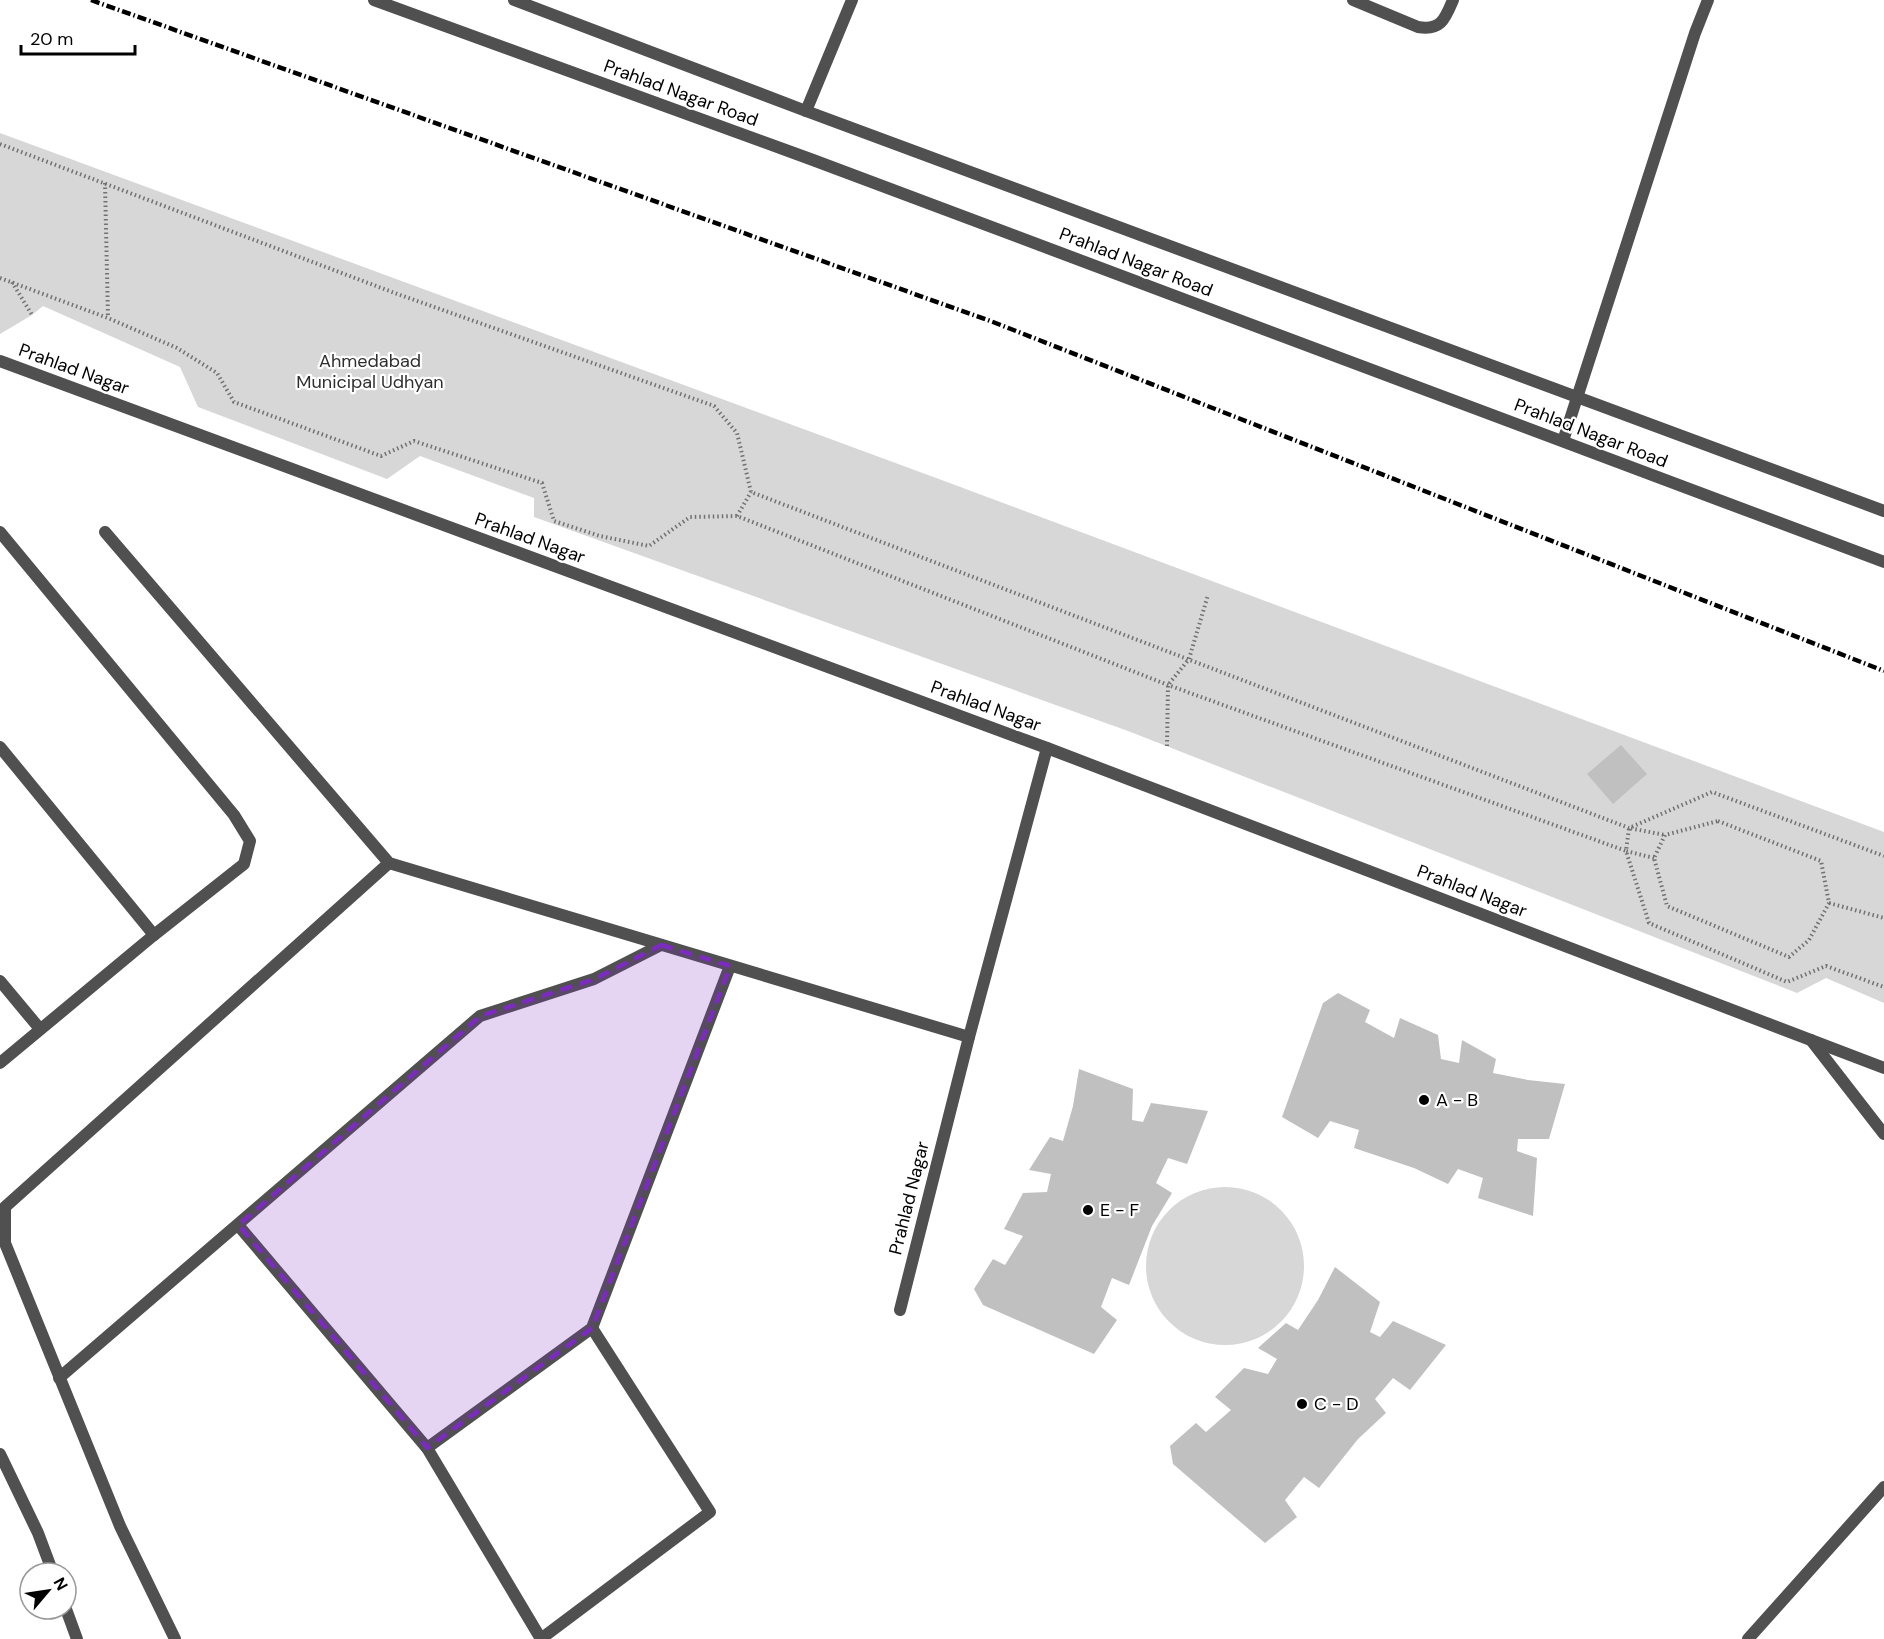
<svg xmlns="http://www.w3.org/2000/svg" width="1884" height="1639" font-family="'DM Sans',sans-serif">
<rect width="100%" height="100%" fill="#fff"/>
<!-- green -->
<g fill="#d7d7d7">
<path d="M0 133 947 482 1884 832V1003L1826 978 1797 993 1128 731 534 517V498L420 456 387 479 198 407 180 367 43 306 32 315 0 334Z"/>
<circle cx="1225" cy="1266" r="79"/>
</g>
<!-- building -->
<g fill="#c0c0c0">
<path d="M1621 745 1647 774 1613 804 1587 774Z"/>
<path d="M1338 993 1370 1010 1365 1022 1394 1038 1400 1018 1438 1035 1441 1059 1459 1063 1462 1040 1496 1059 1493 1073 1528 1080 1565 1084 1549 1139H1518L1517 1151 1537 1158 1533 1216 1478 1198 1483 1178 1458 1169 1448 1184 1414 1168 1354 1148 1359 1130 1330 1121 1318 1138 1282 1117 1323 1003Z"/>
<path d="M1079 1069 1133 1089 1132 1120 1143 1122 1151 1103 1208 1111 1187 1164 1168 1158 1156 1183 1172 1193 1152 1226 1129 1285 1112 1278 1101 1307 1117 1320 1094 1354 983 1305 974 1289 993 1259 1005 1265 1023 1236 1004 1229 1023 1193 1047 1192 1051 1174 1029 1170 1050 1137 1063 1141 1073 1106Z"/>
<path d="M1335 1267 1380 1302 1370 1332 1380 1337 1393 1321 1446 1345 1410 1390 1393 1378 1375 1399 1386 1413 1358 1439 1319 1488 1304 1477 1285 1500 1297 1517 1265 1543 1173 1464 1170 1446 1196 1423 1206 1432 1231 1410 1215 1397 1244 1368 1268 1374 1277 1359 1258 1348 1286 1323 1298 1330 1318 1300Z"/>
</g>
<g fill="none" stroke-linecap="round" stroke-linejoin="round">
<!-- path -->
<g stroke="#727272" stroke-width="4" stroke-dasharray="1.5 3" stroke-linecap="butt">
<path d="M0 144 400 295 714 406 737 433 751 492 1629 828 1712 792 1884 856"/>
<path d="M105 183 108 318"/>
<path d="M0 278 108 318 177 348 217 373 234 402 381 456 414 441 542 483 554 521 600 536 649 546 690 517 737 516 1168 685 1626 851 1649 923 1787 982 1826 966 1884 987"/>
<path d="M12 282 32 315"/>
<path d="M737 516 751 492"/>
<path d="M1167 746 1168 685 1189 659 1208 595"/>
<path d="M1718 821 1821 861 1829 903 1809 940 1789 957 1667 906 1654 858 1665 835Z"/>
<path d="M1654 858 1626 851 1629 828 1665 835"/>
<path d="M1829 903 1884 918"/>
</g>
<!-- minor -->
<g stroke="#505050" stroke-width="12">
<path d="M1353 0 1418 27C1441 31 1445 19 1453 0"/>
<path d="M806 111 852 0"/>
<path d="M1563 441 1695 33 1708 0"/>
<path d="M0 532 234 815 250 841 244 864 154 935 0 1063"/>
<path d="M105 532 389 863 969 1037"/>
<path d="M0 747 154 935"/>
<path d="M0 981 40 1029"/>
<path d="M1811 1040 1884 1134"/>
<path d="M238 1225 427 1448 541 1639"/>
<path d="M900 1310 969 1037 1047 748"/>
<path d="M59 1378 480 1016 594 979 661 945"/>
<path d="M427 1448 592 1328 730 966"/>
<path d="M542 1638 710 1512 592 1328"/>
<path d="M175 1639 120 1526 5 1243V1207L389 863"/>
<path d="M1748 1639 1884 1487"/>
</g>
<!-- tertiary -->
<g stroke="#505050" stroke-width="12">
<path d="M374 0 813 160 1884 562"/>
<path d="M514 0 806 111 1884 511"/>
<path d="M0 361 1047 748 1884 1068"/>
<path d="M0 1454 38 1533 53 1573"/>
<path d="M66 1609 77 1639"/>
</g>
<!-- rail -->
<path stroke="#000" stroke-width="4.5" stroke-dasharray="9 3 1.5 3" stroke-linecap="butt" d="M91 0 993 322 1884 671"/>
</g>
<!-- marked area -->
<path fill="#7b2cbf" fill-opacity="0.2" stroke="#7b2cbf" stroke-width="4.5" stroke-dasharray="12 8" stroke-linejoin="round" d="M661 945 730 966 592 1328 427 1448 238 1225 480 1016 594 979Z"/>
<!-- markers -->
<g fill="#000" stroke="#fff" stroke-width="2">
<circle cx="1424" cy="1100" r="6"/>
<circle cx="1088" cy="1210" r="6"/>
<circle cx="1302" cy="1404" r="6"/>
</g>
<g text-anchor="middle" stroke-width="4.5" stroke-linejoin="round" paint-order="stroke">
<!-- street labels -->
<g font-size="18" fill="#000" stroke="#fff">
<text transform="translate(681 93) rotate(20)" y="6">Prahlad Nagar Road</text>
<text transform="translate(1136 262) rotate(21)" y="6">Prahlad Nagar Road</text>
<text transform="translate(74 369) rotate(20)" y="6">Prahlad Nagar</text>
<text transform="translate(1591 433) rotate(21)" y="6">Prahlad Nagar Road</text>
<text transform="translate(530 538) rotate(20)" y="6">Prahlad Nagar</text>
<text transform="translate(986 706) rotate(20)" y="6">Prahlad Nagar</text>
<text transform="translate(1472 891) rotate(21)" y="6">Prahlad Nagar</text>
<text transform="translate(909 1198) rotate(-76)" y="6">Prahlad Nagar</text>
</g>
<!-- park labels -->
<g font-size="18" fill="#2e2e2e" stroke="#fff">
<text x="370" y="367">Ahmedabad<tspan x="370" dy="21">Municipal Udhyan</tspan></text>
</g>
<!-- poi labels -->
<g font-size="18" fill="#000" stroke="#fff" text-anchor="start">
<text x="1436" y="1106">A - B</text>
<text x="1100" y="1216">E - F</text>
<text x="1314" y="1410">C - D</text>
</g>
</g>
<!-- north arrow -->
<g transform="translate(48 1591) rotate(61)"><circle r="28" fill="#ffffff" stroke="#999999" stroke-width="1.5"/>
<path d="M0-4.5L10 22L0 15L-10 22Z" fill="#000000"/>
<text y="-9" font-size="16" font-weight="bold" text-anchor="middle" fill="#000000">N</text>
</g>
<!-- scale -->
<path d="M21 45v9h114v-9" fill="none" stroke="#000000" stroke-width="3"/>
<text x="30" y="45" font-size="18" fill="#000000" stroke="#ffffff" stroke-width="4.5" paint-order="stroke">20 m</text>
</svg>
